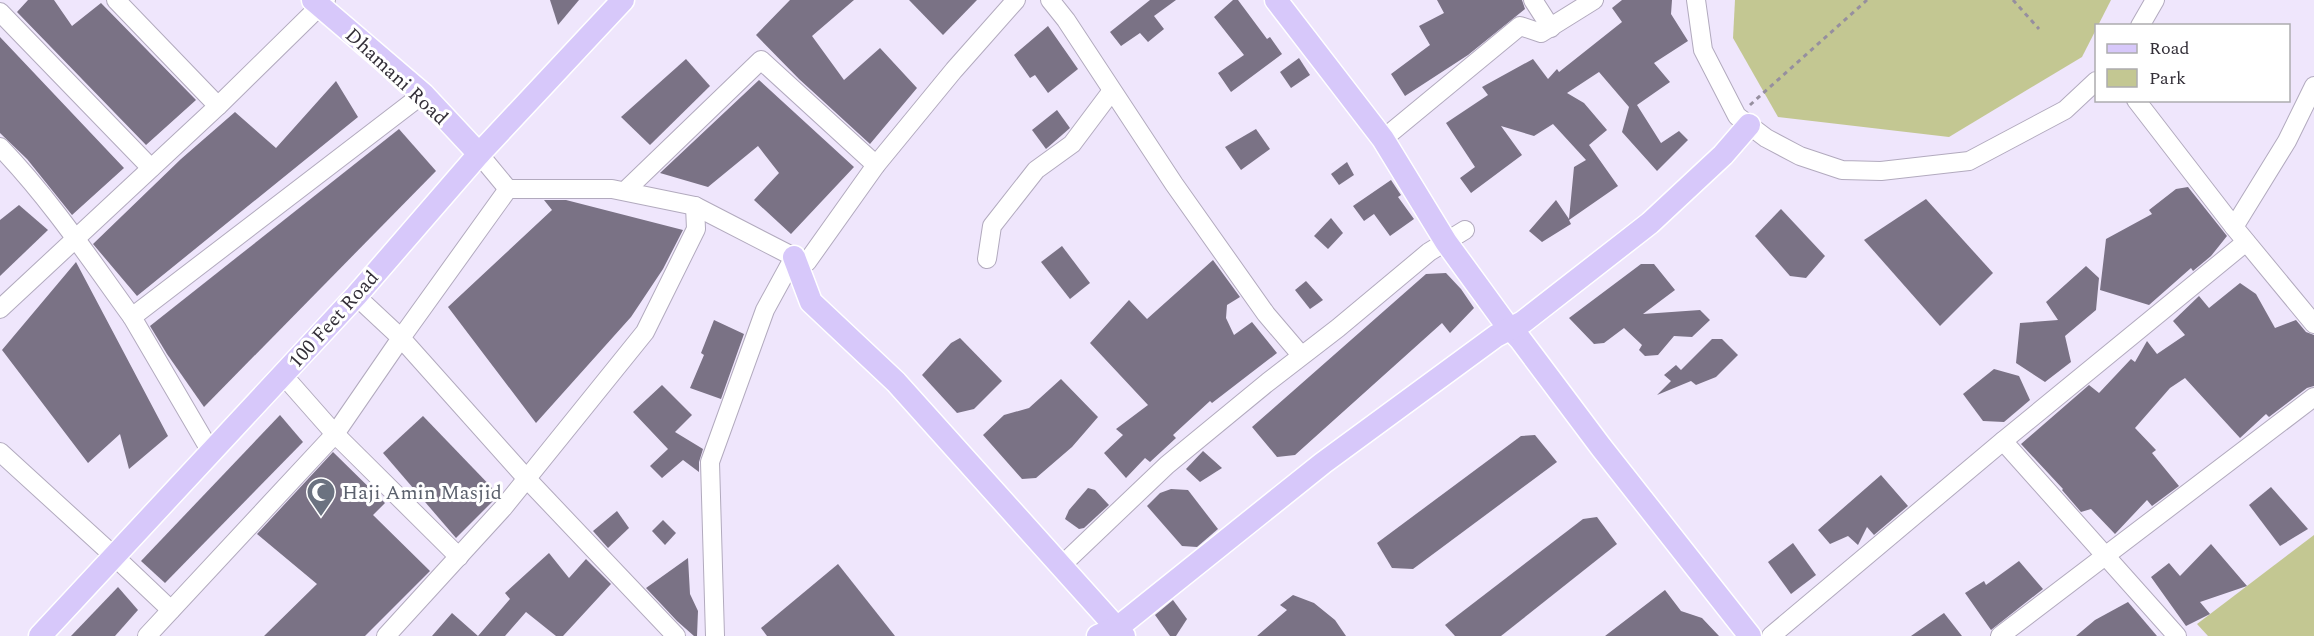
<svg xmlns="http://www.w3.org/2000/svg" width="2314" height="636" font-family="Spectral,serif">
<rect width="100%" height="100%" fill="#efe6fc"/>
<!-- green -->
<g fill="#c3c792">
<path d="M1735 0H2111L2082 57 1949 137 1778 117 1733 38Z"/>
<path d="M2314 535V636H2208L2197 624Z"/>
</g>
<!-- building -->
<g fill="#7a7285">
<path d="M28 0H54L72 26 101 3 196 100 146 145 17 12Z"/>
<path d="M550 0H579L558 25Z"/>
<path d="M790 0H854L812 36 844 80 880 48 917 88 870 144 799 79 756 35Z"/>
<path d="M909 0H977L943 35Z"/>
<path d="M1150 0H1176L1154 16 1164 29 1148 42 1140 33 1121 46 1110 32Z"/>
<path d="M1233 0H1238L1267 39 1270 37 1282 54 1231 92 1218 73 1244 55 1214 17Z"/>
<path d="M1437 0H1522L1525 9 1468 55 1405 96 1391 74 1430 45 1419 26 1444 13Z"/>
<path d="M1622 0H1672L1671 14 1688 41 1654 63 1670 82 1637 105 1661 143 1679 131 1688 140 1657 171 1622 132 1629 107 1599 72 1567 93 1584 103 1607 130 1589 145 1618 186 1569 220 1571 224 1542 242 1529 231 1556 200 1569 219 1574 167 1586 160 1553 124 1534 136 1501 126 1522 155 1471 193 1460 178 1475 167 1446 123 1488 95 1482 87 1533 59 1548 79 1557 69 1559 72 1622 22 1612 8Z"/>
<path d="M1048 26 1078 69 1048 93 1035 75 1030 78 1014 55Z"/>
<path d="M0 37 124 168 72 215 27 159 0 133Z"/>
<path d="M1299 58 1310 75 1291 88 1280 72Z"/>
<path d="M686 59 710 86 650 145 621 117Z"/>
<path d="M759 80 854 167 791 234 754 200 779 173 758 146 708 187 660 173Z"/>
<path d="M336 81 358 117 137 296 93 244 181 159 235 112 276 148Z"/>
<path d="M1057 110 1070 128 1046 149 1032 130Z"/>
<path d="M399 129 436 171 204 407 167 354 150 326Z"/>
<path d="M1256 129 1270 149 1241 170 1225 147Z"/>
<path d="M1347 162 1354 175 1339 185 1331 174Z"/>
<path d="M1391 180 1401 195 1398 197 1414 219 1390 236 1374 214 1364 221 1353 206Z"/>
<path d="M2188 187 2227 236 2211 256 2193 271 2191 268 2149 305 2100 290 2106 239 2152 214 2149 210 2176 189Z"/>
<path d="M1926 199 1993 273 1940 326 1864 240Z"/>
<path d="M544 200H566L683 230 663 269 631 317 536 423 448 307 552 210Z"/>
<path d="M19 205 48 230 0 276V220Z"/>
<path d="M1781 209 1825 256 1806 278 1790 276 1755 236Z"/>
<path d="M1331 218 1343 233 1328 249 1314 236Z"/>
<path d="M1062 246 1090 283 1070 299 1041 262Z"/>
<path d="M1213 260 1240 297 1227 305 1226 318 1234 335 1252 322 1277 353 1212 403 1210 401 1173 435 1176 438 1150 462 1145 458 1126 478 1104 453 1123 435 1116 429 1148 405 1090 343 1129 300 1147 319Z"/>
<path d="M76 262 168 436 129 469 120 434 88 463 2 350Z"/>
<path d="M1641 264H1654L1675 290 1643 314 1700 310 1710 320 1692 337 1674 336 1658 355 1645 356 1639 350 1642 345 1624 328 1604 343 1594 344 1569 318Z"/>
<path d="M2086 266 2099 278 2096 310 2065 336 2071 362 2045 382 2016 363 2020 323 2058 320 2046 302Z"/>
<path d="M1446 273 1461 289 1474 308 1450 333 1442 323 1295 455 1277 457 1252 427 1426 274Z"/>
<path d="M1306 281 1323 300 1310 309 1295 290Z"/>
<path d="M2240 283 2256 294 2275 328 2296 320 2306 332 2314 335V386L2307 388 2269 417 2266 414 2240 438 2185 378 2170 388 2135 428 2156 450 2152 453 2179 486 2152 506 2147 500 2115 534 2091 509 2081 512 2062 490 2063 489 2021 444 2089 385 2099 393 2131 359 2135 362 2147 341 2157 354 2185 335 2173 321 2199 296 2209 308Z"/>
<path d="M714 320 744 334 721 399 690 388 704 355 701 353Z"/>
<path d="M960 338 1002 381 974 409 957 413 922 375 951 343Z"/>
<path d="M1712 339H1722L1738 355 1716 377 1696 385 1691 381 1657 395 1671 381 1664 375 1676 365 1681 370Z"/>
<path d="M1994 369 2019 376 2030 400 2004 422 1983 421 1963 394Z"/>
<path d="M1061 379 1098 417 1072 447 1036 478 1022 479 983 435 1004 415 1029 408Z"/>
<path d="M662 385 692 415 675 432 703 449 699 462V472L683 460 662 478 650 466 668 449 633 412Z"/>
<path d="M280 415 303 442 165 583 141 561Z"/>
<path d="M423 416 499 495 456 538 383 453Z"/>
<path d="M1535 435 1557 462 1413 569 1392 568 1377 543 1521 436Z"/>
<path d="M1203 451 1222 468 1200 482 1186 469Z"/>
<path d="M333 452 385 503 373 515 430 571 365 636H264L317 584 257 534Z"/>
<path d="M1881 475 1908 506 1874 535 1867 527 1858 545 1848 536 1830 544 1818 530Z"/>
<path d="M2271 487 2308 529 2280 546 2249 505Z"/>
<path d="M1088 488 1095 490 1109 505 1084 528 1079 529 1065 519 1069 510Z"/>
<path d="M1171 489 1188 490 1218 529 1197 547 1182 546 1147 506 1160 493Z"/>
<path d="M617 511 629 528 608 548 593 531Z"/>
<path d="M1597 517 1617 544 1501 636H1455L1445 625 1583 519Z"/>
<path d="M663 520 676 533 665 545 652 531Z"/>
<path d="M1793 543 1816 575 1791 594 1768 562Z"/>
<path d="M2211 544 2247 586 2200 602 2210 614 2186 626 2151 577 2169 563 2180 576Z"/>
<path d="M549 553 569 578 586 559 611 584 563 636H556L526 612 505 636H432L452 613 478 636 510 599 505 593Z"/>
<path d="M688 558 690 594 698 611 697 636H694L677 621 646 588Z"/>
<path d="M2019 561 2043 589 1991 630 1965 593 1984 581 1986 585Z"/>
<path d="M838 564 895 636H767L761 628Z"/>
<path d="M118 587 138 610 115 636H71Z"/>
<path d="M1665 590 1681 611 1702 618 1719 636H1605Z"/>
<path d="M1293 595 1314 603 1335 620 1346 636H1257L1287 610 1280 605Z"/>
<path d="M1173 600 1187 619 1176 636H1170L1155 615Z"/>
<path d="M2128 602 2157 636H2076L2095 620Z"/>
<path d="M1944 613 1962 636H1911Z"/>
</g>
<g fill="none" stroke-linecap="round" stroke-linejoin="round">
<!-- minor casing -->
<g stroke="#b2aabe" stroke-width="20">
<g id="minor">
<path d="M116 0 218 106"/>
<path d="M1050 0 1066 20 1174 184 1266 314 1301 355"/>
<path d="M1533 0 1551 28"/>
<path d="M1696 0 1703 50 1737 116 1766 138 1800 156 1842 170 1881 171 1969 161 2065 110 2096 81"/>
<path d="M0 12 151 168"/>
<path d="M2140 26 2155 0"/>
<path d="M2314 86 2287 141 2234 227 2314 324"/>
<path d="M2136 100 2234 227"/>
<path d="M1383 139 1520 26 1541 33 1594 0"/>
<path d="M0 147C50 199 90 259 132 317"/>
<path d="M479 154 508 189"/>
<path d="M508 189 401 338 527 479 676 636"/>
<path d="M508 189H612L695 206 794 257"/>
<path d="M625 191 761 60 876 165"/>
<path d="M987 259 992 226 1036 170 1072 144 1111 92"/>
<path d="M0 309 218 106 326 0"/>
<path d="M283 375 335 434 401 338 356 296"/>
<path d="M0 452 114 556 171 610"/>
<path d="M211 452 132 317 423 94"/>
<path d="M1062 565 1167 465 1268 382 1338 328 1429 252 1465 230"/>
<path d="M147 636 335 434 459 557"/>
<path d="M386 636 503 508 645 332 696 229 695 206"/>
<path d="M715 636 710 462 765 310 794 257 807 262 876 165 954 70 1016 0"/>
<path d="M1771 636 2003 441"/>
<path d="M2000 636 2314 397"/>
<path d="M2177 636 2003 441 2246 242"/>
</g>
</g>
<!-- major casing -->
<g stroke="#fff" stroke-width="25">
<g id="major">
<path d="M313 0 423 94 479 154"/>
<path d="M1276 0 1383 139 1446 242 1505 323 1520 339 1601 447 1750 636"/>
<path d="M794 257 811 302 896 382 1124 636"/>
<path d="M40 636 356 296 479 154 623 0"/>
<path d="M1098 636 1117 628 1323 463 1496 336 1523 322 1650 223 1723 155 1749 125"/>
</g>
</g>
<!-- path -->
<g stroke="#968f9f" stroke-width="3" stroke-dasharray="4.5 4.5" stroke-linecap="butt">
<path d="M2013 0 2039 29"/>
<path d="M1750 105 1867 0"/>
</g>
<!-- minor -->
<use href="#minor" stroke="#fff" stroke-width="18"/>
<!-- major -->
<use href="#major" stroke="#d7c8fa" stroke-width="22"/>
</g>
<!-- icons -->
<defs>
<g id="mosque-pin" transform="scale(1.5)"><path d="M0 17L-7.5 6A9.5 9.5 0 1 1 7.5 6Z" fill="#6b7280" stroke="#fff"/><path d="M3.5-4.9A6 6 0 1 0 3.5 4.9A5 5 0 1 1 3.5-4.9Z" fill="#fff"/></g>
</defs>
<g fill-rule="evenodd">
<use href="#mosque-pin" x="321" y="492"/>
</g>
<g text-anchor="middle" stroke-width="6" stroke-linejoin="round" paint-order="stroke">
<!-- street labels -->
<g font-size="20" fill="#332f38" stroke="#fff">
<text transform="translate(397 76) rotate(43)" y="7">Dhamani Road</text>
<text transform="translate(333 319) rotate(-48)" y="7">100 Feet Road</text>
</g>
<!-- worship labels -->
<g font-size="20" fill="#5b616d" stroke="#fff" text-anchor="start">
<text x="342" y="499">Haji Amin Masjid</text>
</g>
</g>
<!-- legend -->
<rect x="2095" y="24" width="195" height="78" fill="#ffffff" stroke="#adacaf" stroke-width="1.5"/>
<rect x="2107" y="44" width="30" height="9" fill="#d7c8fa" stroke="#adacaf" stroke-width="1.5"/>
<text x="2149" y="54" font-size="18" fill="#332f38">Road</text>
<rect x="2107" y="69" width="30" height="18" fill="#c3c792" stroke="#adacaf" stroke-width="1.5"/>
<text x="2149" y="84" font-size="18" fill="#332f38">Park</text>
</svg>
